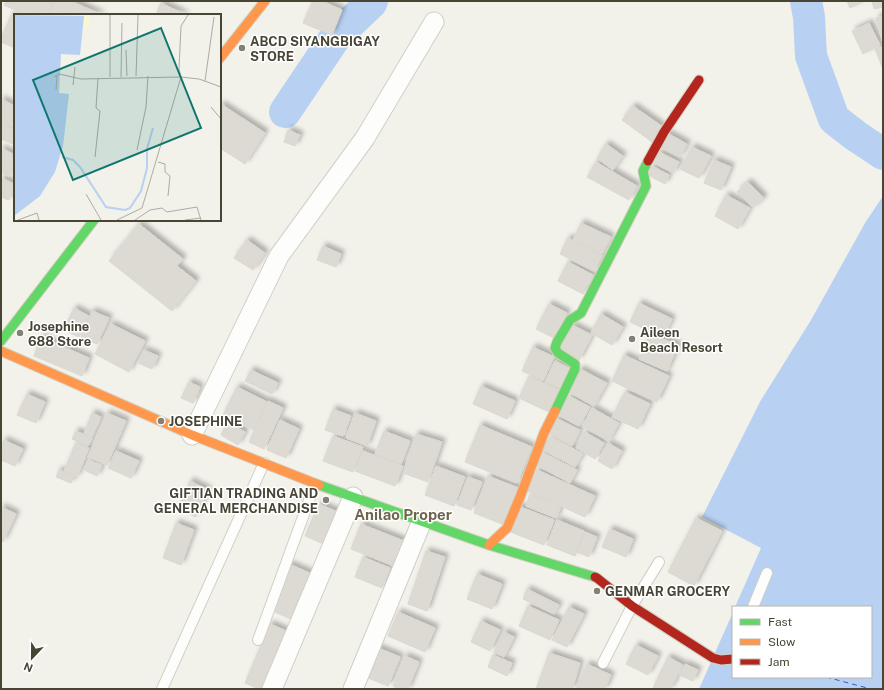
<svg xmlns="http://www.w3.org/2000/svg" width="884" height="690" font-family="'Public Sans',sans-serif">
<defs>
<filter id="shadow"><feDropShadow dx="3.5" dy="-3.5" stdDeviation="2" flood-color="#0004"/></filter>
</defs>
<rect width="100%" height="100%" fill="#f2f1ea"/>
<!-- water -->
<path fill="#b8d1f2" d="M883 196V689H699L733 612V677H871V607H735L761 548 702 517 761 400 811 320 865 223Z"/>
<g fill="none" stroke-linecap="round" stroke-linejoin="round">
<!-- river -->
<g stroke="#b8d1f2" stroke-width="32">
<path d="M806 1 809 17 811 56 834 119 856 136 883 154"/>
<path d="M285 112 336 36 371 3 372 1"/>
</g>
<!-- ferry -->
<path stroke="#2561bf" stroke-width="1" stroke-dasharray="5 4" stroke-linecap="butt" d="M826 677 871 689"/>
</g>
<!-- building -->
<g fill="#dcdad3" stroke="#dad8d0" filter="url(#shadow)">
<path d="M6 1H54L47 15H26L4 5Z"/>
<path d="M55 1H71L102 15H48Z"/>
<path d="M313 1H322L342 10 332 35 303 23Z"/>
<path d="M847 1H862V2L850 8Z"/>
<path d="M872 1H883V7L874 9Z"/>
<path d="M161 3 186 15H156Z"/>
<path d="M13 11 23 15H15V48L1 42V38Z"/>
<path d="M883 16V43L876 18Z"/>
<path d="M869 23 880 45 863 54 852 31Z"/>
<path d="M883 46V69L875 49Z"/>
<path d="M1 99 15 106V128L1 122Z"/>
<path d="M221 104 265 133 245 164 220 148V106Z"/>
<path d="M633 106 663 127 652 142 622 120Z"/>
<path d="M1 123 15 130V139L12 144 1 139Z"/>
<path d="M288 130 300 135 295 146 284 142Z"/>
<path d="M667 133 687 144 680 157 660 147Z"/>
<path d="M606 144 623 156 613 170 597 158Z"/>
<path d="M692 147 711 156 699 178 680 169Z"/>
<path d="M1 148 15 155V164L9 176 1 172Z"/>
<path d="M659 152 679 162 674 173 654 163Z"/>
<path d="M714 160 731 167 721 190 704 183Z"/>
<path d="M596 162 637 186 629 200 587 177Z"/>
<path d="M652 166 669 175 665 184 648 175Z"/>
<path d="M1 178 15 184V187L9 200 1 197Z"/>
<path d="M748 182 764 198 753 208 737 192Z"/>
<path d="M726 195 750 208 738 229 715 216Z"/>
<path d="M581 223 611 237 602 254 573 240Z"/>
<path d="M139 224 183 259 177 266 196 281 172 311 109 261Z"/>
<path d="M568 238 602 255 594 271 560 254Z"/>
<path d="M247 240 265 253 253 270 234 258Z"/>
<path d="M323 246 341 254 336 267 317 260Z"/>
<path d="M568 262 593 275 583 294 558 281Z"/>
<path d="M639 303 672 319 663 337 630 322Z"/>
<path d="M549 304 567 313 554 338 536 329Z"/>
<path d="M74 308 89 316 79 337 64 330Z"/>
<path d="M92 311 109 318 97 344 81 337Z"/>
<path d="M601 314 623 327 612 345 591 333Z"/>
<path d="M111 324 145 341 129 372 95 354Z"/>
<path d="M572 325 592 335 579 360 559 349Z"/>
<path d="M650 334 678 345 667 371 639 359Z"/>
<path d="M41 337 89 358 82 376 34 356Z"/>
<path d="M533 347 554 357 543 381 522 371Z"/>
<path d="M144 350 158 356 152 369 138 363Z"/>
<path d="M624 355 669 376 657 402 612 381Z"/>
<path d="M555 361 571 369 562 389 545 382Z"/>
<path d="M580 369 607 383 594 406 567 391Z"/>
<path d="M251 370 278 383 272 394 245 381Z"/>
<path d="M529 376 560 390 549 412 519 398Z"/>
<path d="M189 382 200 387 193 403 181 398Z"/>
<path d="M481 386 515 401 507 419 473 404Z"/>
<path d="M237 387 267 402 254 430 223 415Z"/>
<path d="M625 392 650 404 638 429 612 417Z"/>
<path d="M27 394 45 402 36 423 17 415Z"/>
<path d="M569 396 590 407 579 426 558 415Z"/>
<path d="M268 401 283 408 264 449 249 442Z"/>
<path d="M592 408 619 423 609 441 583 427Z"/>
<path d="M333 409 351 416 343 436 325 430Z"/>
<path d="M92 413 101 417 92 437 84 433Z"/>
<path d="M107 413 126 421 107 465 88 457Z"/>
<path d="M355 413 376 421 367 446 346 438Z"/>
<path d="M556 418 580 430 572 446 548 433Z"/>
<path d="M280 420 299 429 286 458 267 450Z"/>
<path d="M227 422 245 432 238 445 221 435Z"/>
<path d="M480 425 532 447 517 483 465 462Z"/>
<path d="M76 431 92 438 88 446 72 439Z"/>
<path d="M384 431 410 441 401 464 375 454Z"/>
<path d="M585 432 604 443 595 459 576 448Z"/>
<path d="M416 434 442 442 428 482 403 473Z"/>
<path d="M333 436 363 447 353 472 323 461Z"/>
<path d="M550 436 583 454 575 467 543 450Z"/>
<path d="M4 440 23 449 15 466 1 460V448Z"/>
<path d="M76 442 89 448 77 477 64 471Z"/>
<path d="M608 443 622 451 612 469 598 461Z"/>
<path d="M116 451 139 461 131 478 108 468Z"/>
<path d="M363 451 403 466 395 486 355 471Z"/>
<path d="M542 452 577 470 570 483 535 464Z"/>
<path d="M89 460 102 465 97 476 84 470Z"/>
<path d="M436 466 465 477 454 506 425 495Z"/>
<path d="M59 470 74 476 71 483 56 477Z"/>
<path d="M537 470 595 496 585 517 527 491Z"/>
<path d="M488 476 521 489 507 526 474 513Z"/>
<path d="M468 477 482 482 471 510 457 505Z"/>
<path d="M190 481 208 490 196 517 178 509Z"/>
<path d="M530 494 561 506 556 518 526 506Z"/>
<path d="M319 504 340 513 326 545 305 536Z"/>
<path d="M518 506 554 520 544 545 508 531Z"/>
<path d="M1 507 16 514 3 542 1 540Z"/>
<path d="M696 518 722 531 694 586 668 572Z"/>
<path d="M557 520 584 531 575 556 547 545Z"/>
<path d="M176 523 194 530 181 565 163 558Z"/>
<path d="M361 524 404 541 394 566 351 549Z"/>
<path d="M610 529 633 539 626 557 602 547Z"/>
<path d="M585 532 597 537 589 557 577 552Z"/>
<path d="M426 551 445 557 427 611 408 604Z"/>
<path d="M363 557 390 568 382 588 355 577Z"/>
<path d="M289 564 312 574 293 620 270 610Z"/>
<path d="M477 574 502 584 492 609 467 599Z"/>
<path d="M527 589 559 605 554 614 523 599Z"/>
<path d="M528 606 559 620 550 640 519 626Z"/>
<path d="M569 607 584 614 567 647 552 640Z"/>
<path d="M398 612 435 628 425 652 388 636Z"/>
<path d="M481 621 500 630 490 651 471 642Z"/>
<path d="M270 624 293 634 269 689H259L245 683Z"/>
<path d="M504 632 514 637 504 657 494 652Z"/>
<path d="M636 645 658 656 648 675 626 664Z"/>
<path d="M376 647 400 657 388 686 363 676Z"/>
<path d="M549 653 580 663 572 689H536Z"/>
<path d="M493 655 512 663 507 676 488 667Z"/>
<path d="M405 656 419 662 408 689H399L393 686Z"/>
<path d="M668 657 683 665 670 689H654L653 688Z"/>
<path d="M587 664 611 675 605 689H576Z"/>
<path d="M685 664 698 670 693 681 679 675Z"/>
</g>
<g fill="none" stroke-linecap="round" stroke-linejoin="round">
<!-- lane casing -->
<g stroke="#d0cfc8" stroke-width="12">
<g id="lane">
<path d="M753 607 767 573"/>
<path d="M258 640 315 484"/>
<path d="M603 663 632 606 659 562"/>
<path d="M162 689 264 463"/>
</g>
</g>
<!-- street casing -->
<g stroke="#d0cfc8" stroke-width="21">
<g id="street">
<path d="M192 435 279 256 365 138 434 22"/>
<path d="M272 689 353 497"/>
<path d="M353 689 422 521"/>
</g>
</g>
<!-- fast casing -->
<g stroke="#d2d0c1" stroke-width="11">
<g id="fast">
<path d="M1 341 94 220"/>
<path d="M555 411 575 369V364L558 353 555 348 557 342 570 320 581 313 646 186 643 171 648 161"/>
<path d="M319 485 489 545 595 577"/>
</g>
</g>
<!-- slow casing -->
<g stroke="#d2d0c1" stroke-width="11">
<g id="slow">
<path d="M220 58 265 1"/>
<path d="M1 351 192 435 319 485"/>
<path d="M489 545 507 528 520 497 544 433 555 411"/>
</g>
</g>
<!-- jam casing -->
<g stroke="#d2d0c1" stroke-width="11">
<g id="jam">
<path d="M648 161 664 132 699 80"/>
<path d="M595 577 597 578 632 606 713 658 721 660 733 659"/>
</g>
</g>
<!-- lane -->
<use href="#lane" stroke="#fdfdfc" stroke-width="10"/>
<!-- street -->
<use href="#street" stroke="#fdfdfc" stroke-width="19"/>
<!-- fast -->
<use href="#fast" stroke="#63d668" stroke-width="9"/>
<!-- slow -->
<use href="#slow" stroke="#ff974d" stroke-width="9"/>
<!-- jam -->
<use href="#jam" stroke="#b3261e" stroke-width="9"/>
</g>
<!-- markers -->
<g fill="#848174" stroke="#fff" stroke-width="1.5">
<circle cx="242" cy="48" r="4"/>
<circle cx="20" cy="333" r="4"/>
<circle cx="632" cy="339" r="4"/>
<circle cx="161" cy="421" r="4"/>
<circle cx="326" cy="500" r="4"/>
<circle cx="597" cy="591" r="4"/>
</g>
<g text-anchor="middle" stroke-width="3" stroke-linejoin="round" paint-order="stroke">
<!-- poi labels -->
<g font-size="13" font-weight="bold" fill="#494535" stroke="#fff" text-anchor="start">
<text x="250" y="46">ABCD SIYANGBIGAY<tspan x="250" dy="15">STORE</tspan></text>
<text x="28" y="331">Josephine<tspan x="28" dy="15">688 Store</tspan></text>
<text x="640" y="337">Aileen<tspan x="640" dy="15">Beach Resort</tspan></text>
<text x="169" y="426">JOSEPHINE</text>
<text x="318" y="498" text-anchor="end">GIFTIAN TRADING AND<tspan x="318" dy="15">GENERAL MERCHANDISE</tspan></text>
<text x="605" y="596">GENMAR GROCERY</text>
</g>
<!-- quarter labels -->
<g font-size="15" font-weight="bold" fill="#6d654c" stroke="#fff">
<text x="403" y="520">Anilao Proper</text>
</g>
</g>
<!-- overview -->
<g transform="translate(14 14)">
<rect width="207" height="207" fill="#f2f1ea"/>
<path d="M69 1H76V4L75 13 68 16Z" fill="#f8f6d3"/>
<path d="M0 1 70 2 66 41 47 40 45 79 55 80 49 132 41 158 26 182 0 202Z" fill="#b8d1f2"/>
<path fill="none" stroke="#b8d1f2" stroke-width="2" d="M0 68 38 63M48 143 59 146 66 153 92 193 111 196 116 194 127 177 133 154V135L139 114"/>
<path fill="none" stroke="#aeaca2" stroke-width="1" d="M112 36 113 62M122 62 124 1M40 63 45 60 67 65 167 63 165 55 167 12 174 1M96 63V1M107 63 108 9M191 67 200 3M59 71 61 53M42 76 43 61M197 93 207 105M123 136 132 93 134 62M81 143 86 97 82 94 84 64M144 148 151 150V158L156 162 154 182M72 180 87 206M4 206 23 199 25 206M103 206 128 194 167 63 185 65 207 73M121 206 136 196 148 194 153 198 183 193 187 206M171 206 187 204"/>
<path fill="#0f766e" fill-opacity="0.15" stroke="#0f766e" stroke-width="2" d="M147 14 187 114 59 166 19 66Z"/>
<rect width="207" height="207" fill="none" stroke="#494535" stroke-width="2"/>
</g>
<!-- border -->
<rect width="884" height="690" fill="none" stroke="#494535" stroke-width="4"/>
<!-- legend -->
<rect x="732" y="606" width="140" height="72" fill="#ffffff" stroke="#b6b5ae"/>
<rect x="740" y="619" width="20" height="6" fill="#63d668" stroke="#b6b5ae"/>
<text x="768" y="626" font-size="12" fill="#494535">Fast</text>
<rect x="740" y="639" width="20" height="6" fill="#ff974d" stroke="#b6b5ae"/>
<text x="768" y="646" font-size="12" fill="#494535">Slow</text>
<rect x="740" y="659" width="20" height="6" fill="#b3261e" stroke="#b6b5ae"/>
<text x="768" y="666" font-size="12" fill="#494535">Jam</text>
<!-- north arrow -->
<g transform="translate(32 658) rotate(202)" stroke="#ffffff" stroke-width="3" paint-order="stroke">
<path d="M0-3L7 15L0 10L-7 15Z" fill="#494535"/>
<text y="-6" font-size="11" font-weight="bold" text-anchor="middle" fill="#494535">N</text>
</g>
</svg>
